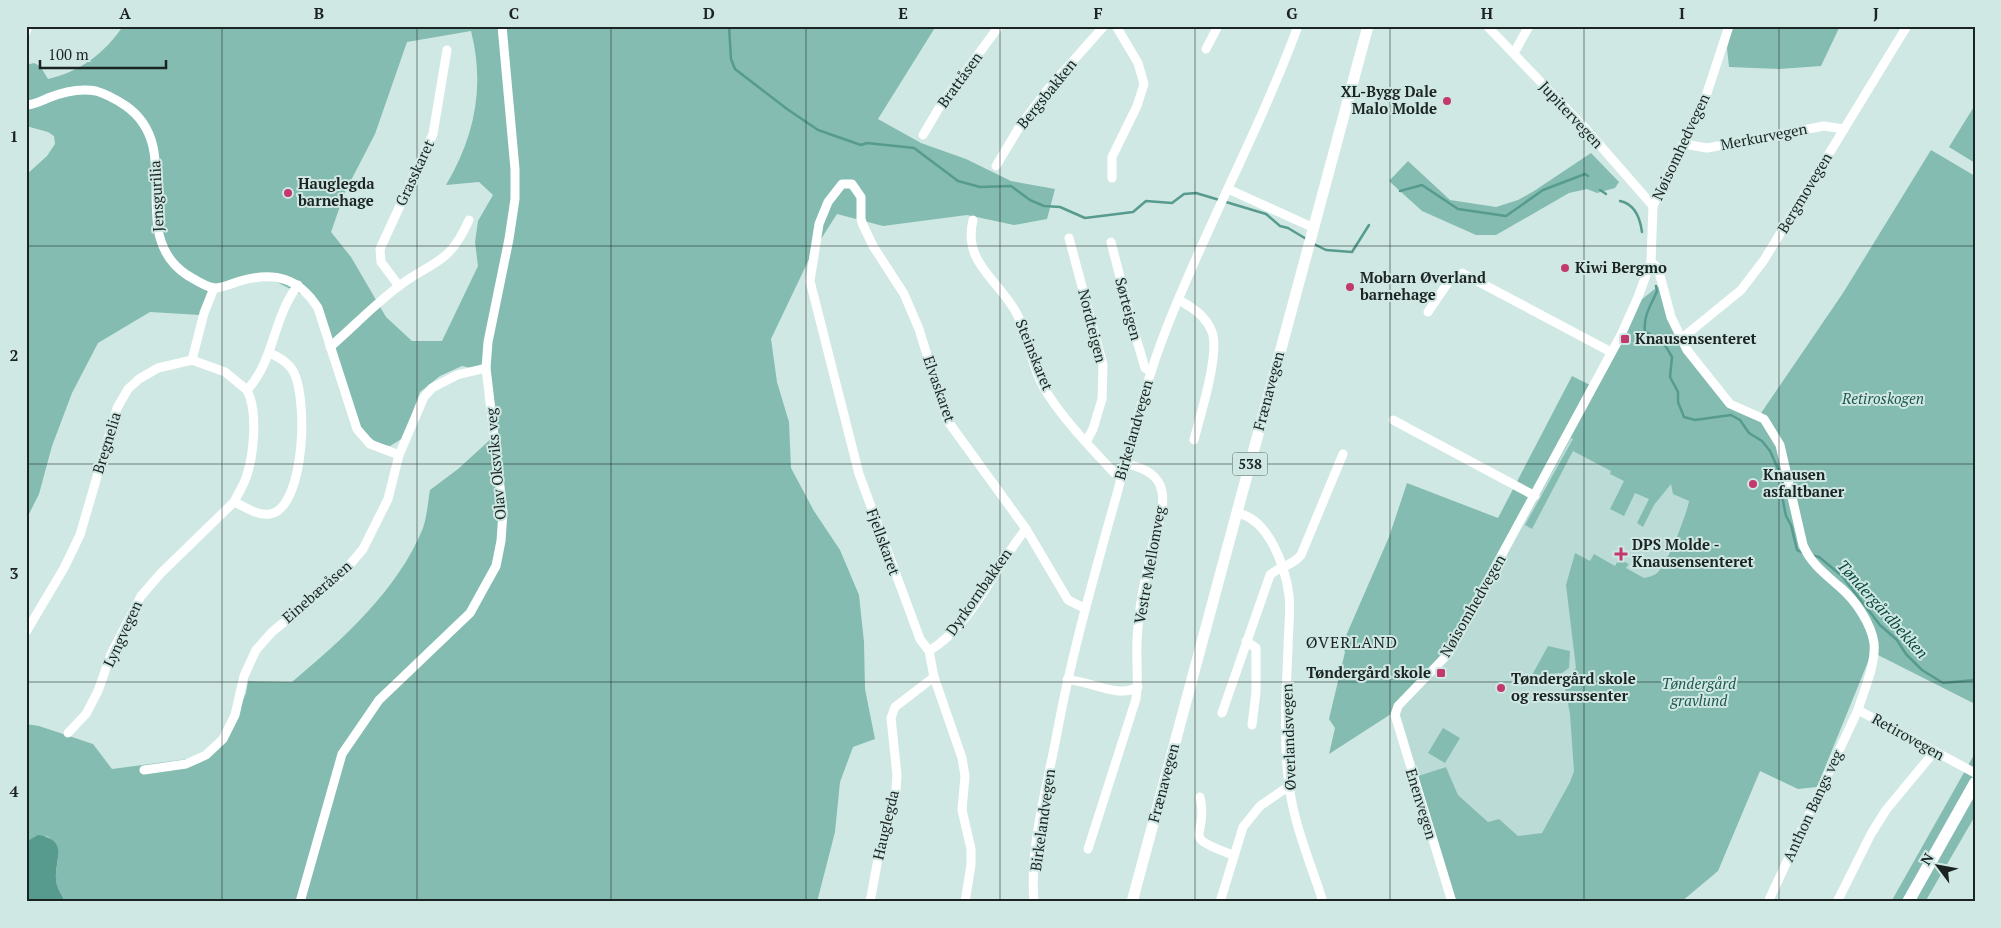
<svg xmlns="http://www.w3.org/2000/svg" width="2001" height="928" font-family="'PT Serif',serif">
<rect width="100%" height="100%" fill="#d0e8e3"/>
<!-- built -->
<path fill="#bbdbd6" d="M1571 438 1671 484 1689 501 1687 514 1667 555 1684 563 1584 708 1569 830 1518 836 1499 819 1488 822 1458 795 1446 767 1418 776 1399 711 1450 657Z"/>
<!-- green -->
<g fill="#84bcb1" fill-rule="evenodd">
<path d="M123 26H936L878 119 921 143 966 159 1011 181 1055 189 1047 219 1014 225 967 215 883 226 837 214 812 253 771 339 777 382 789 422 791 468 814 511 840 550 859 595 864 642 865 689 875 739 853 747 840 782 835 832 817 902H65C62 895 56 887 56 879 55 862 66 845 46 836L26 854V724L39 726 93 744 112 769 203 757 228 734 246 693 248 681 292 682C342 640 398 590 423 528 427 516 428 502 430 490L458 469 492 438 485 371 462 366 440 376 420 392 403 438 390 446 379 444 372 439 363 432 357 421 310 299 263 275 218 289 200 315 150 312 98 343 72 393 52 446 39 494 26 520V175L47 156 55 144 54 136 48 132 26 126V65L34 63 40 66 48 79C80 72 105 53 123 26ZM471 31C485 86 475 136 446 185L479 182 493 195 478 221 475 242 478 266 442 341H412L386 317 351 257 331 232 345 192 375 134 407 42Z"/>
<path d="M1733 26H1840L1821 66 1779 69 1729 67 1727 48Z"/>
<path d="M1975 105V163L1949 147Z"/>
<path d="M1931 150 1975 176V704L1872 652 1817 787 1798 789 1760 771 1718 871 1681 902H1455L1418 776 1446 767 1458 795 1488 822 1499 819 1518 836 1542 833 1570 782 1574 771 1570 714 1564 682 1576 668 1566 585 1575 553 1590 561 1594 554 1615 566 1619 559 1629 564 1626 568 1644 578C1648 577 1653 576 1656 574 1666 567 1687 514 1689 501L1673 494 1671 484 1654 505 1643 527 1637 523 1649 499 1635 493 1624 516 1610 509 1624 481 1610 474 1611 471 1573 451 1532 529 1525 525 1573 439 1571 438 1450 657 1399 711 1391 714 1329 754 1335 728 1329 719 1345 652 1342 645 1389 537 1407 483 1498 518 1572 376 1596 388 1641 300 1661 284 1667 317 1684 352 1728 407 1757 419 1843 293Z"/>
<path d="M1591 153 1619 182 1615 188 1597 193 1587 189 1569 193 1496 235H1476L1422 211 1389 181 1408 161 1450 200 1496 207 1518 200 1534 191Z"/>
<path d="M1548 646 1570 651 1569 668 1562 673 1532 675Z"/>
<path d="M1443 728 1460 738 1445 763 1428 753Z"/>
<path d="M1975 753V816L1925 902H1891Z"/>
</g>
<!-- water -->
<path fill="#579b8f" d="M38 835C69 840 55 858 56 879 56 887 62 895 65 902H26V842Z"/>
<g fill="none" stroke-linecap="round" stroke-linejoin="round">
<!-- stream -->
<g stroke="#579b8f" stroke-width="2.5">
<path d="M729 26 731 59 735 69 787 109 818 130 861 145 867 143 914 148 958 181 980 187 1011 186 1030 200 1044 206 1060 207 1085 218 1133 212 1146 201 1172 203 1184 194 1196 193 1266 214 1280 226 1288 228 1308 240"/>
<path d="M1600 190 1606 194"/>
<path d="M1400 191 1422 185 1458 209 1506 216 1543 190 1585 174 1588 176"/>
<path d="M1620 201C1635 204 1640 217 1642 232"/>
<path d="M1312 243 1326 250 1352 252 1369 225"/>
<path d="M1656 286 1657 291C1651 306 1643 315 1645 332L1662 340 1672 357 1670 377 1678 392V402L1684 417 1695 420 1731 415 1740 420 1749 433 1762 441 1770 451 1779 471 1783 484 1782 496 1786 516 1791 525 1797 550 1803 553"/>
<path d="M1811 555 1819 557 1842 576 1880 625 1897 640 1906 654 1922 670 1943 683 1975 680"/>
</g>
<!-- minor -->
<g stroke="#fff" stroke-width="9">
<path d="M1487 26 1584 127 1653 206"/>
<path d="M26 32 28 26"/>
<path d="M1206 49 1218 26"/>
<path d="M1514 53 1529 26"/>
<path d="M26 105C33 105 41 101 48 98 63 92 80 88 96 91 107 94 117 100 126 106 187 149 125 234 187 275 194 279 207 288 215 288 222 288 233 283 240 281 275 271 299 278 318 308L357 429 370 444 399 455"/>
<path d="M923 135 939 108 999 26"/>
<path d="M1684 144 1707 148 1824 126 1844 129"/>
<path d="M996 166 1020 126 1048 89 1104 26"/>
<path d="M1112 178V157L1137 106 1144 84 1138 63 1116 26"/>
<path d="M1228 189 1314 228"/>
<path d="M973 220C962 264 1001 281 1018 316 1029 339 1031 366 1044 388 1063 420 1094 451 1120 479"/>
<path d="M1069 238 1103 365 1102 399 1093 429 1086 442"/>
<path d="M1111 242 1132 324 1145 368 1151 372"/>
<path d="M1651 262 1658 268 1671 317 1687 350 1730 404 1764 419 1780 445 1803 545C1811 564 1825 574 1841 588 1855 600 1871 623 1874 643 1876 664 1864 690 1858 710L1975 773"/>
<path d="M399 286 381 262 380 249 433 134 447 50"/>
<path d="M1179 300C1193 308 1206 316 1212 332 1220 354 1200 416 1194 440"/>
<path d="M1428 312 1449 281 1462 273 1611 352"/>
<path d="M1681 339 1741 290 1764 260 1907 26"/>
<path d="M330 347C353 327 375 304 399 286 434 260 449 265 469 220"/>
<path d="M192 360 225 372 247 390C275 360 272 319 298 285"/>
<path d="M247 390C258 411 254 455 246 478 243 486 238 494 234 502 246 507 257 516 270 514 306 508 309 390 291 368 285 360 277 356 269 353"/>
<path d="M1393 420 1535 496"/>
<path d="M1237 513C1269 519 1285 566 1289 595 1291 612 1288 631 1288 648 1286 693 1283 740 1289 785 1294 825 1311 864 1323 902"/>
<path d="M26 632 64 568 80 535 117 408 128 389 139 379 158 368 192 360 204 313 214 288"/>
<path d="M1246 641 1256 648V692L1252 725"/>
<path d="M929 651C974 623 993 569 1026 529"/>
<path d="M1067 680C1090 680 1117 699 1138 687"/>
<path d="M1222 713 1270 575C1279 566 1291 567 1301 555L1343 454"/>
<path d="M68 733 86 714 98 691 111 654 141 596 161 573 234 502"/>
<path d="M144 770 186 764 206 755 223 739 235 715 244 676 256 650 272 632 342 574 363 549 388 499 399 455 424 397 432 388 457 375 486 368"/>
<path d="M1200 797C1210 839 1176 834 1233 855"/>
<path d="M1088 849 1136 699C1139 680 1136 662 1137 642 1138 610 1145 579 1152 548 1156 529 1168 504 1160 485 1154 471 1138 467 1125 463"/>
<path d="M300 902 342 754 379 700 470 613 496 566 501 541 503 512 486 368 488 342 509 239 515 199V169L502 26"/>
<path d="M870 902 878 859 896 790 897 775 891 718 895 707 934 677"/>
<path d="M965 902 971 865V849L962 810 965 776 962 758 934 677 929 651 920 639 859 474 810 281 819 224 828 202 842 184H852L861 197V219L863 225 873 246 904 294 919 329 947 420 1026 529 1068 600 1084 608"/>
<path d="M1034 902C1029 845 1048 784 1058 728 1071 658 1090 591 1109 522 1128 457 1142 390 1167 327 1207 225 1260 129 1298 26"/>
<path d="M1220 902 1243 827 1260 806 1289 786"/>
<path d="M1452 902 1395 715 1398 706 1448 654 1621 335 1638 297 1651 262 1653 206 1706 96 1729 26"/>
<path d="M1768 902 1858 710"/>
<path d="M1837 902 1871 834 1886 810 1934 752"/>
</g>
<!-- major -->
<path stroke="#fff" stroke-width="11" d="M1132 902 1368 26"/>
<!-- highway -->
<path stroke="#fff" stroke-width="12" d="M1908 902 1975 783"/>
</g>
<!-- grid -->
<path fill="none" stroke="#1b2422" stroke-width="1" stroke-opacity="0.55" d="M222 26V902M417 26V902M611 26V902M806 26V902M1000 26V902M1195 26V902M1390 26V902M1584 26V902M1779 26V902M26 246H1975M26 464H1975M26 682H1975"/>
<!-- markers -->
<g fill="#c3386d" stroke="#d0e8e3" stroke-width="2">
<circle cx="1447" cy="101" r="5"/>
<circle cx="288" cy="193" r="5"/>
<circle cx="1565" cy="268" r="5"/>
<circle cx="1350" cy="287" r="5"/>
<rect x="1620" y="334" width="10" height="10" rx="2.5"/>
<circle cx="1753" cy="484" r="5"/>
<path d="M1618.5 546.5h5v5h5v5h-5v5h-5v-5h-5v-5h5z"/>
<rect x="1436" y="668" width="10" height="10" rx="2.5"/>
<circle cx="1501" cy="688" r="5"/>
</g>
<g text-anchor="middle" stroke-width="4" stroke-linejoin="round" paint-order="stroke">
<!-- shield labels -->
<rect fill="#d0e8e3" stroke="#515f5c" stroke-width="1" x="1232.5" y="452.5" width="35" height="23" rx="4"/>
<g font-size="14" font-weight="bold" fill="#1b2422">
<text x="1250" y="469">538</text>
</g>
<!-- street labels -->
<g font-size="15" fill="#1b2422" stroke="#d0e8e3">
<text transform="translate(960 80) rotate(-54)" y="5">Brattåsen</text>
<text transform="translate(1047 94) rotate(-51)" y="5">Bergsbakken</text>
<text transform="translate(1571 115) rotate(47)" y="5">Jupitervegen</text>
<text transform="translate(1764 137) rotate(-11)" y="5">Merkurvegen</text>
<text transform="translate(1681 147) rotate(-65)" y="5">Nøisomhedvegen</text>
<text transform="translate(415 173) rotate(-65)" y="5">Grasskaret</text>
<text transform="translate(1805 193) rotate(-59)" y="5">Bergmovegen</text>
<text transform="translate(157 196) rotate(-93)" y="5">Jensgurilia</text>
<text transform="translate(1128 309) rotate(75)" y="5">Sørteigen</text>
<text transform="translate(1092 326) rotate(76)" y="5">Nordteigen</text>
<text transform="translate(1034 355) rotate(68)" y="5">Steinskaret</text>
<text transform="translate(939 389) rotate(71)" y="5">Elvaskaret</text>
<text transform="translate(1269 391) rotate(-75)" y="5">Frænavegen</text>
<text transform="translate(1134 430) rotate(-74)" y="5">Birkelandvegen</text>
<text transform="translate(107 443) rotate(-73)" y="5">Bregnelia</text>
<text transform="translate(496 464) rotate(-95)" y="5">Olav Oksviks veg</text>
<text transform="translate(883 542) rotate(70)" y="5">Fjellskaret</text>
<text transform="translate(1150 565) rotate(-80)" y="5">Vestre Mellomveg</text>
<text transform="translate(317 592) rotate(-41)" y="5">Einebæråsen</text>
<text transform="translate(979 592) rotate(-55)" y="5">Dyrkornbakken</text>
<text transform="translate(1473 606) rotate(-60)" y="5">Nøisomhedvegen</text>
<text transform="translate(123 634) rotate(-65)" y="5">Lyngvegen</text>
<text transform="translate(1289 737) rotate(-92)" y="5">Øverlandsvegen</text>
<text transform="translate(1908 737) rotate(29)" y="5">Retirovegen</text>
<text transform="translate(1164 783) rotate(-75)" y="5">Frænavegen</text>
<text transform="translate(1421 804) rotate(73)" y="5">Enenvegen</text>
<text transform="translate(1813 806) rotate(-65)" y="5">Anthon Bangs veg</text>
<text transform="translate(1043 820) rotate(-82)" y="5">Birkelandvegen</text>
<text transform="translate(886 825) rotate(-77)" y="5">Hauglegda</text>
</g>
<!-- poi labels -->
<g font-size="15" font-weight="bold" fill="#1b2422" stroke="#d0e8e3" text-anchor="start">
<text x="1437" y="97" text-anchor="end">XL-Bygg Dale<tspan x="1437" dy="17">Malo Molde</tspan></text>
<text x="298" y="189">Hauglegda<tspan x="298" dy="17">barnehage</tspan></text>
<text x="1575" y="273">Kiwi Bergmo</text>
<text x="1360" y="283">Mobarn Øverland<tspan x="1360" dy="17">barnehage</tspan></text>
<text x="1635" y="344">Knausensenteret</text>
<text x="1763" y="480">Knausen<tspan x="1763" dy="17">asfaltbaner</tspan></text>
<text x="1632" y="550">DPS Molde -<tspan x="1632" dy="17">Knausensenteret</tspan></text>
<text x="1431" y="678" text-anchor="end">Tøndergård skole</text>
<text x="1511" y="684">Tøndergård skole<tspan x="1511" dy="17">og ressurssenter</tspan></text>
</g>
<!-- park labels -->
<g font-size="15" font-style="italic" fill="#205951" stroke="#d0e8e3">
<text x="1883" y="404">Retiroskogen</text>
<text x="1699" y="689">Tøndergård<tspan x="1699" dy="17">gravlund</tspan></text>
</g>
<!-- water labels -->
<g font-size="16" font-style="italic" fill="#0b4941" stroke="#d0e8e3">
<text transform="translate(1883 609) rotate(48)" y="6">Tøndergårdbekken</text>
</g>
<!-- neighbourhood labels -->
<g font-size="16" letter-spacing="1" fill="#1b2422" stroke="#d0e8e3">
<text x="1352" y="648">ØVERLAND</text>
</g>
</g>
<!-- border -->
<rect width="2001" height="928" fill="none" stroke="#d0e8e3" stroke-width="55"/>
<!-- north arrow -->
<g transform="translate(1938 866) rotate(302)" stroke="#d0e8e3" stroke-width="4" paint-order="stroke">
<path d="M0-4L9 19L0 12L-9 19Z" fill="#1b2422"/>
<text y="-8" font-size="14" font-weight="bold" text-anchor="middle" fill="#1b2422">N</text>
</g>
<!-- scale -->
<path d="M40 60v8h126v-8" fill="none" stroke="#1b2422" stroke-width="2.5"/>
<text x="48" y="60" font-size="15" fill="#1b2422" stroke="#d0e8e3" stroke-width="4" paint-order="stroke">100 m</text>
<rect x="28" y="28" width="1946" height="872" fill="none" stroke="#1b2422" stroke-width="2"/>
<g font-size="16" text-anchor="middle" font-weight="bold" fill="#1b2422">
<text x="125" y="19">A</text>
<text x="319" y="19">B</text>
<text x="514" y="19">C</text>
<text x="709" y="19">D</text>
<text x="903" y="19">E</text>
<text x="1098" y="19">F</text>
<text x="1292" y="19">G</text>
<text x="1487" y="19">H</text>
<text x="1682" y="19">I</text>
<text x="1876" y="19">J</text>
<text x="14" y="142">1</text>
<text x="14" y="361">2</text>
<text x="14" y="579">3</text>
<text x="14" y="797">4</text>
</g>
</svg>
